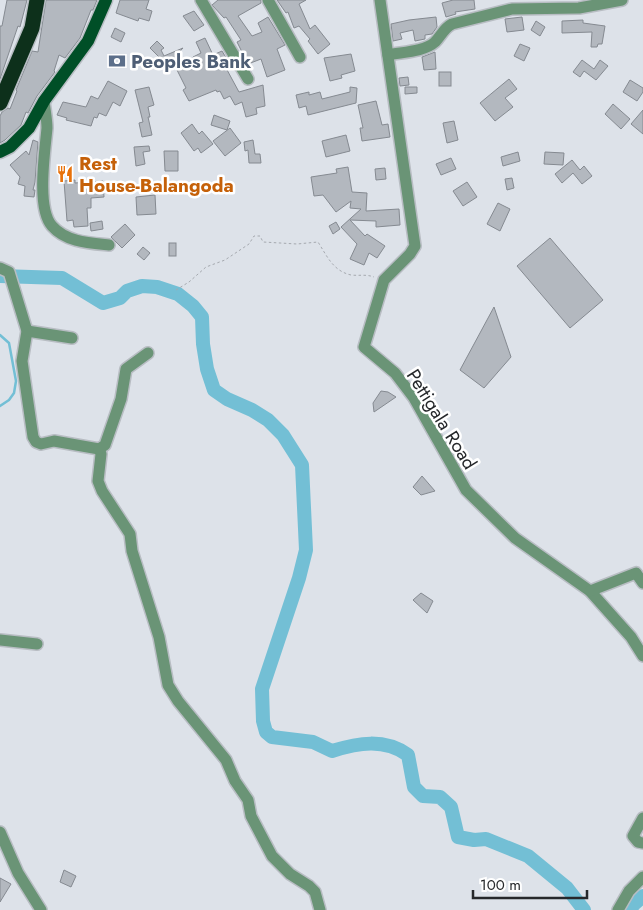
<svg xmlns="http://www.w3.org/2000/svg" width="643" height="910" font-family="Jost,sans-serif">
<rect width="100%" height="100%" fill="#dde2e9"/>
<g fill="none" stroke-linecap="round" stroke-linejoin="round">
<!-- stream -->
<path stroke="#73bfd5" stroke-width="2.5" d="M0 335 9 343 16 381 14 393 9 400 0 406"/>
<!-- river -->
<g stroke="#73bfd5" stroke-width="14">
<path d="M0 276 62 278 103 303 120 298 127 291 142 286 157 287 178 294 193 306 202 317 203 344 207 369 214 390 227 399 252 410 268 420 283 435 302 465 306 550 299 578 262 689 263 721 266 732 272 737 313 742 332 751C358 743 384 738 408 755L414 787 423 796 440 797 451 807 458 837 474 840 486 839 528 856 567 888 584 910"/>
<path d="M631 910 633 905 643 896"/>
</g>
</g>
<!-- building -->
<g fill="#b3b8bf" stroke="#858a91">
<path d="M7 0H27L20 27 18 26 0 79V26H2Z"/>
<path d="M46 0H97L93 10H91L80 38 65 58 59 55 54 71 55 72 37 96 28 113 26 112 21 125 5 140 0 143V116L2 112 8 108 10 109 17 91 16 90 32 51 38 52Z"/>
<path d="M120 0H149L146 9 152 11 149 21 139 18 138 21 116 13Z"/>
<path d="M218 0H261V3L238 16 252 36 262 32 258 23 268 17 285 45 277 49 285 70 267 77 261 59 248 64 237 42 241 40 226 17 224 18 212 5Z"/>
<path d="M277 0H306L299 4 310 29 315 25 330 44 318 54 308 41 310 39 299 26 294 28 288 12 286 13Z"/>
<path d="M453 0H474L475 9 455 12 456 14 446 17 442 3Z"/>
<path d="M194 11 204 25 194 31 183 16Z"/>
<path d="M436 17 437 27 432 34 425 35V39L415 41 413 30 400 33 402 39 393 41 391 24 409 20Z"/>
<path d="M522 17 524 30 507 32 505 19Z"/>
<path d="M583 20V23L605 26 602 44H598L597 47H591L592 32 562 33V21Z"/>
<path d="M536 21 545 27 540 36 531 30Z"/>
<path d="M115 28 125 33 121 42 111 37Z"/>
<path d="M205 38 213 55 222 51 231 66 226 68 239 92 263 85 265 106 256 108 257 114 246 117 242 102 235 105 230 96 224 99 220 91 217 92 216 90 189 101 183 90 186 88 177 70 195 62 193 57 201 53 196 42Z"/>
<path d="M157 41 164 48 161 50 164 56 183 48 168 64 169 67 167 66 166 67 158 60 160 58 150 48Z"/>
<path d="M520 44 530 48 524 61 514 56Z"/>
<path d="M435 52 436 69 424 70 422 57Z"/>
<path d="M351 54 355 71 341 75 342 78 330 81 324 58Z"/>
<path d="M582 60 594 69 600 60 608 66 596 80 584 71 580 77 573 72Z"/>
<rect x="439" y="72" width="12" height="14"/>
<path d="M408 77 409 85 400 86 399 78Z"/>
<path d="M509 79 517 89 505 98 513 107 495 121 480 103Z"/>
<path d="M630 80 643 88V92L637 101 623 92Z"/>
<path d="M108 81 127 91 120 106 113 102 106 116 99 113 97 118 94 117 91 126 66 120 67 118 57 115 63 102 86 107 91 96 98 99Z"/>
<path d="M149 87 154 105 148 107 150 117H148L152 135 142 137 139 123 143 122 135 90Z"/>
<path d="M350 87 357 88 356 103 308 115 306 106 299 108 296 95 309 92V95L320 92 322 99 350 92Z"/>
<path d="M405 87H417V93L405 94Z"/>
<path d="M376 101 382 125 388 124 390 137 362 141 360 128H363L358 105Z"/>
<path d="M613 104 630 119 621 129 605 114Z"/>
<path d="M643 110V134L631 124Z"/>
<path d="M214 115 230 121 227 130 211 125Z"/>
<path d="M454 121 458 140 447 143 443 123Z"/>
<path d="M192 124 199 134 202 131 213 144 201 153 198 148 194 151 181 133Z"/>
<path d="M230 128 241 143 225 156 213 141Z"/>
<path d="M346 135 350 151 326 157 322 141Z"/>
<path d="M33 140 38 142 35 182 33 190H35L34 197 24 196 25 186 18 184 20 177 10 165 26 151 29 155Z"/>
<path d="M253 140 255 154H260L261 163H249L248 150 245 151 244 142Z"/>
<path d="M149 146 150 151 143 152 145 164 136 166 134 147Z"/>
<path d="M164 151H178V171H165Z"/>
<path d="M518 152 520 161 503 166 501 157Z"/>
<path d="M545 152 564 153 563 165 544 164Z"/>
<path d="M451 158 456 169 441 175 436 164Z"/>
<path d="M572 160 580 170 584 166 592 176 582 184 573 173 562 183 555 174Z"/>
<path d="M348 167 352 192 367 193 366 211 399 209 400 225 376 227V221L350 220 365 236 367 234 385 246 377 258 369 253 364 265 350 259 357 244 341 227 361 209 350 208 351 201 336 212 323 195 314 196 311 177 337 173 336 169Z"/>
<path d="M385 168 386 179 376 180 375 169Z"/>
<path d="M512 178 514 188 507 190 505 179Z"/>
<path d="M75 180V183L103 181 104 197 91 198V208H87L88 226 74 227 73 220 67 221 64 181Z"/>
<path d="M467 182 477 197 463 206 453 191Z"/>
<path d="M155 195 156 214 137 215 136 197Z"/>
<path d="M498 203 510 209 500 231 487 224Z"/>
<path d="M102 221 103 229 91 231 90 223Z"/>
<path d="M336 222 340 229 333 234 329 226Z"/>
<path d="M125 224 135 235 122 248 111 237Z"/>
<path d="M550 238 603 300 570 328 517 266Z"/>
<rect x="169" y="243" width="7" height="13"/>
<path d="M143 247 150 253 144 260 137 254Z"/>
<path d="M494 307 511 357 484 388 460 370Z"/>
<path d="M381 391 388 392 396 397 374 412 373 403Z"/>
<path d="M422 476 435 491 421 495 413 487Z"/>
<path d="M421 593 433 601 427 613 413 600Z"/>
<path d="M64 870 76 876 71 887 60 882Z"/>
<path d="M0 878 11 884 0 902Z"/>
</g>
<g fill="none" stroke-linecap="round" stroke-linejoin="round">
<!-- minor casing -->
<g stroke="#b8bdc3" stroke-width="14">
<g id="minor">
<path d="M201 0 248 79"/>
<path d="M268 0 300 57"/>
<path d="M380 0 415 246 410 254 384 280 364 347 395 373 414 398 466 490 515 538 590 591 631 637 643 656"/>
<path d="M388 55C402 52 424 52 435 42 441 36 444 28 452 24L512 9 579 8 622 0"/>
<path d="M44 101C45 110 47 120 47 128 45 151 36 208 52 226 66 242 89 243 109 245"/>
<path d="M0 268 9 272 27 331 22 361 33 437 36 442 41 444 54 441 99 449 101 454 98 481 102 491 130 534 132 551 159 637 168 685 178 701 226 760 235 781 248 800 251 816 272 856 290 874 309 886 315 892 320 910"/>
<path d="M27 331 72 338"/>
<path d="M99 449 105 445 121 399 126 369 148 353"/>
<path d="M590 591 636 573 643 583"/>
<path d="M0 640 37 644"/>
<path d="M643 818 633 836 638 842 643 843"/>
<path d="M0 832 18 873 41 910"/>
<path d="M618 910 629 891 643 877"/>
</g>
</g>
<!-- major casing -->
<g stroke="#b8bdc3" stroke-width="15">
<path id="major" d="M0 152 10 147 29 128 44 101 88 41 106 0"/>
</g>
<!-- highway casing -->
<g stroke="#b8bdc3" stroke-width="18">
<path id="highway" d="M0 103 32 28 37 0"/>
</g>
<!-- path -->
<path stroke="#a5a9af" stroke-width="1" stroke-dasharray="2.5 2.5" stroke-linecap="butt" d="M176 290 189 282 206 267 225 260 249 244 254 236H260L263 242 297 244 318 242C327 256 333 271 351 275 359 276 366 274 374 277"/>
<!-- minor -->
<use href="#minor" stroke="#6a9476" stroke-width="11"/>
<!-- major -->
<use href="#major" stroke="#004f27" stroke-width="12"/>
<!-- highway -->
<use href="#highway" stroke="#0d301b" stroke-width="15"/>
</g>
<!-- icons -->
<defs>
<g id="bank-bare" transform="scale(1.35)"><path d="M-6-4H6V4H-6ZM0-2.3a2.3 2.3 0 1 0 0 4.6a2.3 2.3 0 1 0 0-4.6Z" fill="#5c6f8a" stroke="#fff" stroke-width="2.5" paint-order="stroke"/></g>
<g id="restaurant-bare" transform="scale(1.35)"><path d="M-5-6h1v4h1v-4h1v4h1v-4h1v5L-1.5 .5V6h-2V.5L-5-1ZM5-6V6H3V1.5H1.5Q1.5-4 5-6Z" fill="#e8710a" stroke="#fff" stroke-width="2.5" paint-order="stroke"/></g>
</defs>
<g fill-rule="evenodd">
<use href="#bank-bare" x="117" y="61"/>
<use href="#restaurant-bare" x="65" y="174"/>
</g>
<g text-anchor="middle" stroke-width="5" stroke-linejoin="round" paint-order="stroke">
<!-- service labels -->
<g font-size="19" font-weight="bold" fill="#4e5e75" stroke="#fff" text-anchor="start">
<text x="131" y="68">Peoples Bank</text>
</g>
<!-- food labels -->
<g font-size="19" font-weight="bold" fill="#c56008" stroke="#fff" text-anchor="start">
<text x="79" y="170">Rest<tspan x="79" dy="22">House-Balangoda</tspan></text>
</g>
<!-- street labels -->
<g font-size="19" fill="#26282b" stroke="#fff">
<text transform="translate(442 419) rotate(58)" y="7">Pettigala Road</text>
</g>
</g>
<!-- scale -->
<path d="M473 890v8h114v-8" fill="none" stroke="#26282b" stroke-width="2.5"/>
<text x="480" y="890" font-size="15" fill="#26282b" stroke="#ffffff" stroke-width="4" paint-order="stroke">100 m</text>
</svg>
